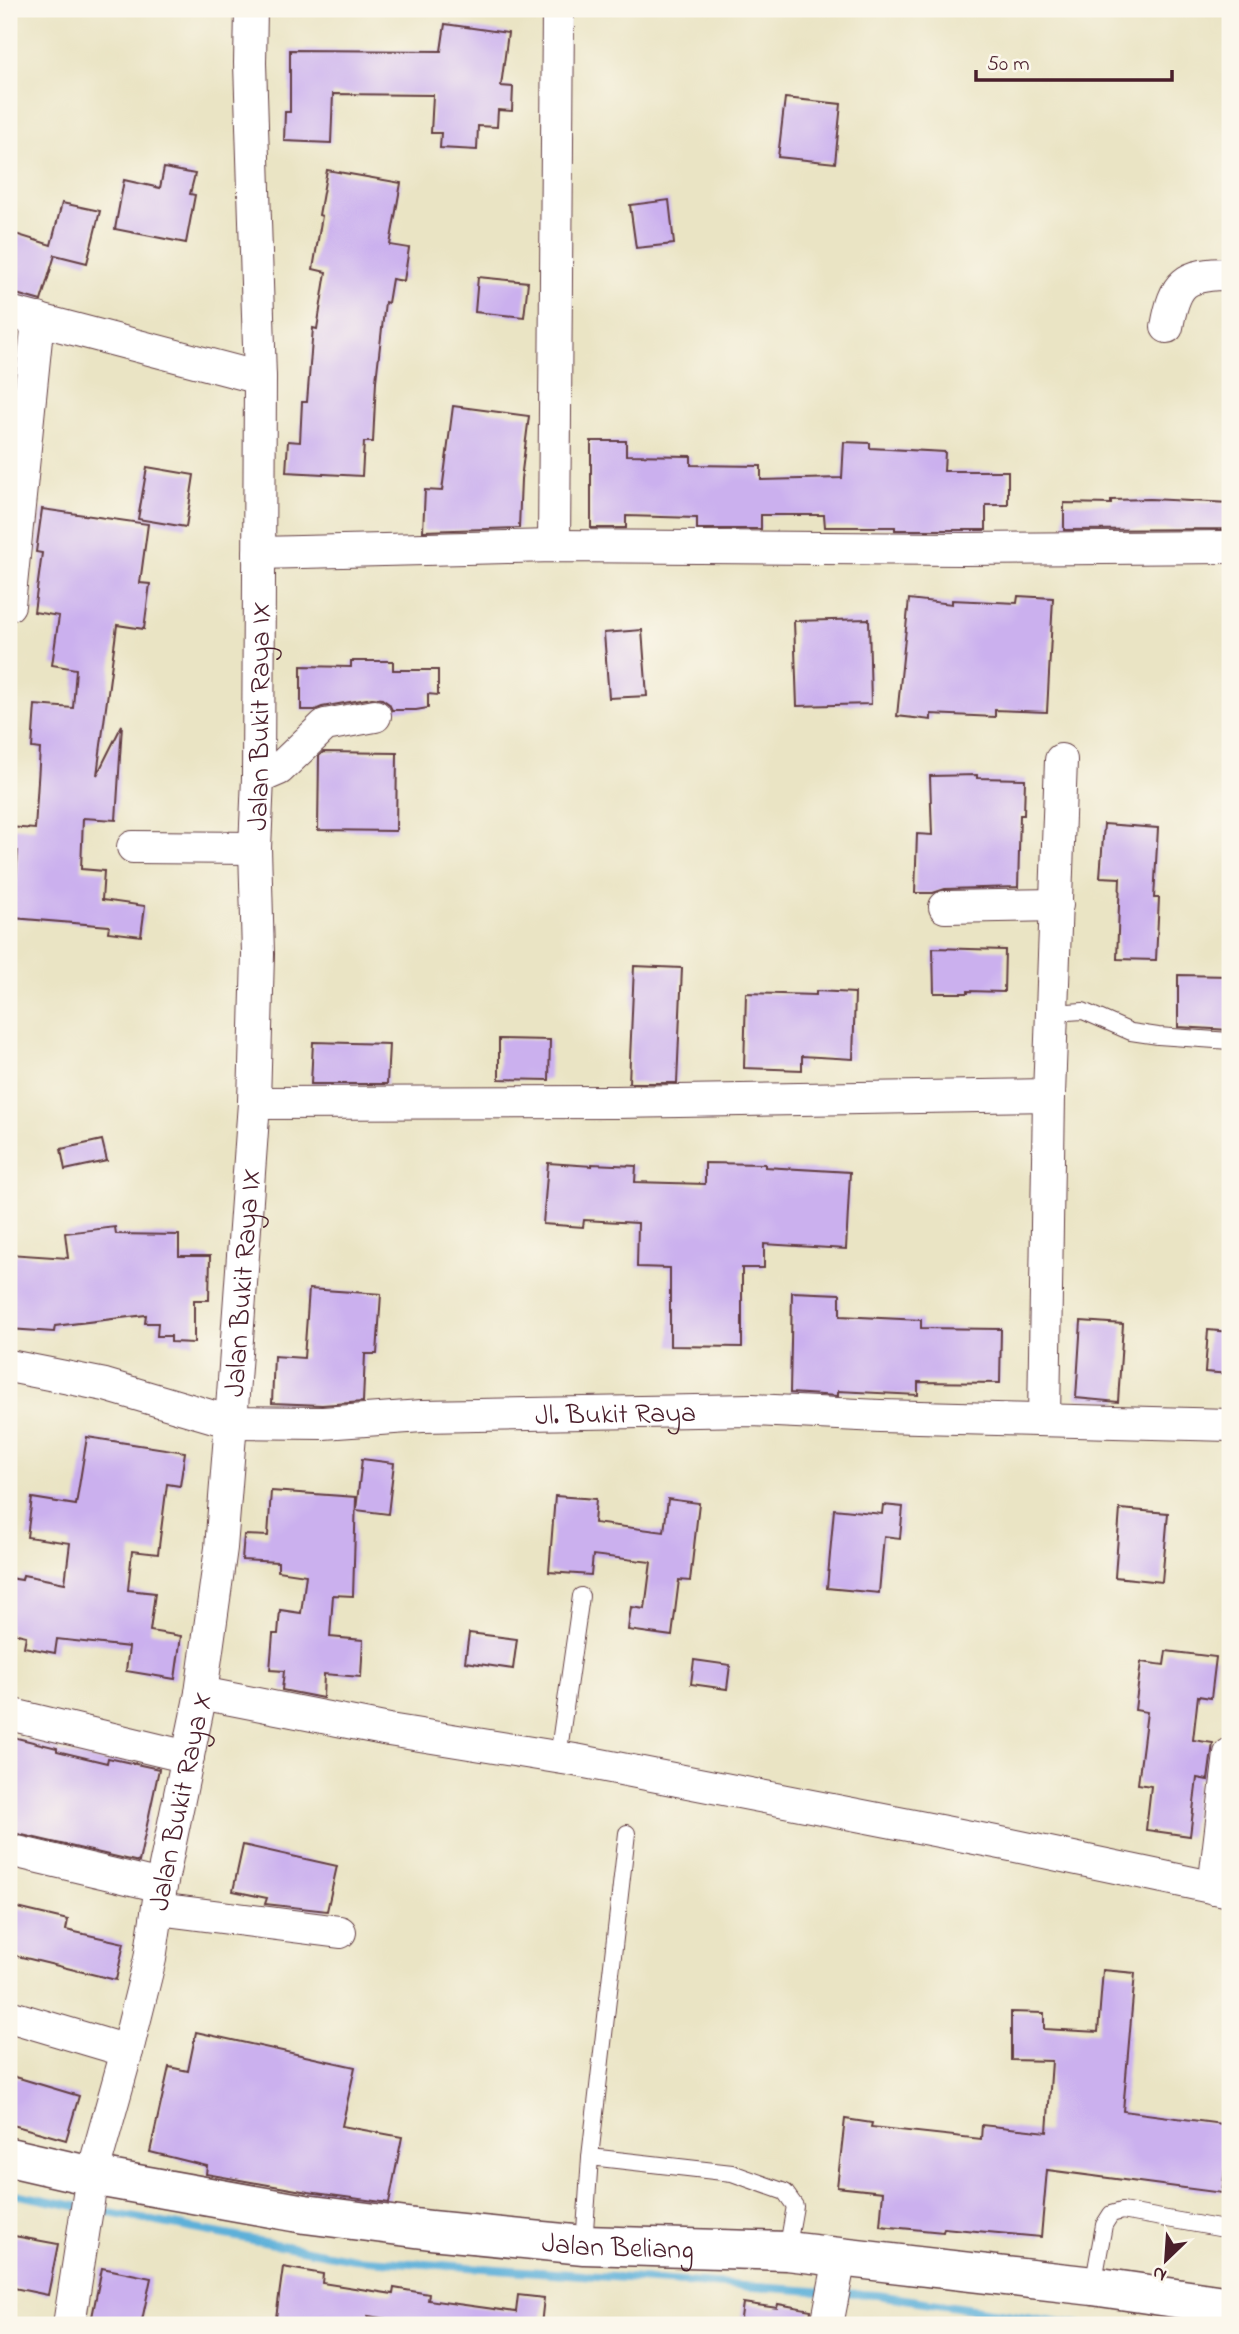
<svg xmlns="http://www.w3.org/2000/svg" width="1239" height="2334" font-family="'Indie Flower',sans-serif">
<rect width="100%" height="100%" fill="#fbf7ec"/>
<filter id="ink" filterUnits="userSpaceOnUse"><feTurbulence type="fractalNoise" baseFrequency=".0143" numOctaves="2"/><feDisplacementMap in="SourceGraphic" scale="14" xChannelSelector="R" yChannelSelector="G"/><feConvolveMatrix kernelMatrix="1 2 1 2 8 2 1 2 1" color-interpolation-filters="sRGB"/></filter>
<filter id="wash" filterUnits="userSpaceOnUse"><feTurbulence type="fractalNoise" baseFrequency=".00686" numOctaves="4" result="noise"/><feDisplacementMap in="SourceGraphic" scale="28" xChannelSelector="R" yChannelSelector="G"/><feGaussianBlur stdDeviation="1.57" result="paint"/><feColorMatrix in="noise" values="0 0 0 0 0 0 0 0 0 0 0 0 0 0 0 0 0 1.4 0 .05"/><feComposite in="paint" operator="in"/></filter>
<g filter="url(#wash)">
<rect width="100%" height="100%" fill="#eae4c4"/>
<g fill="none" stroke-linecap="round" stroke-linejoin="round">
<!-- stream -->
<g stroke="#5db0d9" stroke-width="8">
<path d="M9 2193 81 2207"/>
<path d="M94 2210 354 2259 828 2292"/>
<path d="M841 2293 877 2295 1080 2325"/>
</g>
</g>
<g id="blocks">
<!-- building -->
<g fill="#cbb0ee">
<path d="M445 24 508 33 501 86 513 87 512 111 498 110 497 127 478 126 477 150 440 148 441 133H431L433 95 333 94 331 143 284 141 285 112H290V50L441 51Z"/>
<path d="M785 98 841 104 835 163 778 157Z"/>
<path d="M164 168 195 174 190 194 195 195 186 243 115 229 124 180 160 188Z"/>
<path d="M327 170 401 183 390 245 409 248 404 281 392 279 388 303 385 302 376 381 373 442H364L362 476 286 472 288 441 300 442 302 402H307L313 328 317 329 326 272 313 269 322 216 319 215Z"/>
<path d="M669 200 674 244 636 248 630 205Z"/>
<path d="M62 203 100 211 87 263 55 255 41 301 9 292V232L51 245Z"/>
<path d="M478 277 528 282 524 317 475 312Z"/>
<path d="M453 406 529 416 521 479 519 528 423 531 425 490 442 491Z"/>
<path d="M591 441H626V455L691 456V465L761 466V480L842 478 844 442 870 443V448L945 452 944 471H1008V505H986V530H895V527H825L824 515H761V529H697V518L626 516V528H591Z"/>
<path d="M147 467 194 475 186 527 138 519Z"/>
<path d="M1150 499 1230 503V529L1064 530V503L1111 504V500Z"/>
<path d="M42 509 148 524 140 583 150 584 144 629 117 625 97 775 122 725 116 820 83 818 81 869 104 871 102 900 145 906 141 936 108 932 109 926 13 918 18 851H9V827L35 829 40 749 32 748 35 705 73 708 76 669 52 665 59 616 34 612 42 553 36 552Z"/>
<path d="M1018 596 1053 598 1047 712 995 710V717L931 714V720L897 716 909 599 952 604V600L1017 603Z"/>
<path d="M869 619 871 704 797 706 794 621Z"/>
<path d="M642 630 647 696 609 698 604 633Z"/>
<path d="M351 661H393V670H438V695L428 694V708L416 710H392L389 704 382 699 372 698 322 707 315 710H301V666L351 667Z"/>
<path d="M323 752 397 753 396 831 318 830 319 756Z"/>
<path d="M977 775V778L1025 779 1024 815H1020L1018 887 945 889 933 893H915L917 834 932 835 930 776Z"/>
<path d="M1104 824 1158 828 1154 898H1159L1156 960 1117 959 1120 878 1100 877Z"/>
<path d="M933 948 1005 950 1004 992 968 991V993H934Z"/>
<path d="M634 966 682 968 677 1083H629Z"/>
<path d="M1178 975 1230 976V1030L1178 1027Z"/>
<path d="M816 991 855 993 853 1059 802 1056V1070L744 1068 746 993 816 995Z"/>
<path d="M499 1039 550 1040 549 1080 499 1079Z"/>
<path d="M313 1042 389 1044 387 1084H311Z"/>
<path d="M102 1140 107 1161 65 1170 61 1149Z"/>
<path d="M548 1163 592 1166V1164L636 1166 635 1182 705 1184V1163L765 1164V1167L850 1172 846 1249 764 1244V1268H742V1347L670 1346V1268L637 1267 638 1223 584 1220 583 1227 543 1224Z"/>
<path d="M115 1227 116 1234 179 1235V1256H210L209 1300H194V1343L171 1342V1336H157L158 1323H145L146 1315 55 1326 54 1332 9 1329V1254L68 1258 65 1233Z"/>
<path d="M309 1289 381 1294 377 1354H365L363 1402 322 1405 272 1403 274 1356 304 1358Z"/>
<path d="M792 1292 840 1294V1316L921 1320V1328L1001 1329 1000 1383 918 1382V1395L838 1391V1396L790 1393Z"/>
<path d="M1081 1321 1123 1324 1118 1402 1076 1398Z"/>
<path d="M1208 1330 1230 1332V1374L1205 1372Z"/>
<path d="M87 1437 185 1452 180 1486 167 1484 158 1554 132 1551 128 1590 155 1593 150 1631 181 1636 175 1679 126 1671 129 1647 57 1639 55 1653 24 1647 26 1636 9 1632V1578L22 1580 23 1575 65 1583 70 1543 27 1537 32 1498 76 1505Z"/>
<path d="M362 1459 394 1463 388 1514 356 1510Z"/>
<path d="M271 1491 356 1497 353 1596 333 1595 330 1637 363 1640 361 1677 324 1674 323 1698 282 1690 284 1671 270 1670 273 1634H278L280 1610 301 1613 306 1575 278 1571V1562L242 1560 244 1535 268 1536Z"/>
<path d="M555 1496 596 1499 594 1523 664 1532 668 1499 699 1503 690 1581 679 1580 672 1636 628 1630 631 1607 645 1609 651 1562 593 1555 591 1575 549 1572Z"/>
<path d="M883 1505 903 1507 900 1538 884 1536 879 1593 827 1588 834 1509 882 1514Z"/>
<path d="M1120 1509 1168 1513 1162 1582 1115 1577Z"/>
<path d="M469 1633 517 1639 513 1669 465 1662Z"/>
<path d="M1166 1651 1216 1657 1211 1698 1198 1696 1193 1740 1213 1743 1208 1780 1197 1778 1190 1836 1146 1830 1151 1786 1138 1784 1147 1712 1135 1710 1141 1662 1164 1665Z"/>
<path d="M694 1660 730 1665 727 1689 691 1684Z"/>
<path d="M9 1736 57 1748V1751L107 1763 108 1758 159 1769 139 1862 9 1832Z"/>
<path d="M243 1845 337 1866 327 1911 265 1904 267 1898 233 1891Z"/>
<path d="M9 1906 68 1920 66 1930 124 1943 116 1980 9 1954Z"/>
<path d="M1103 1970 1135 1973 1123 2111 1230 2125 1222 2193 1047 2170 1041 2237 944 2228 943 2232 880 2226 883 2192 837 2187 845 2119 872 2123 871 2127 981 2139 982 2125 1047 2132 1052 2061 1011 2060V2012L1044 2013V2029L1098 2032Z"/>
<path d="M196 2032 355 2067 342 2126 402 2137 389 2203 308 2192 206 2174 207 2166 150 2152 169 2067 188 2071Z"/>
<path d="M9 2075 79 2096 66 2140 9 2124Z"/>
<path d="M9 2235 58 2244 48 2295 9 2287Z"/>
<path d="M283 2267 323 2274 322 2283 393 2294 394 2288 429 2294 428 2300 516 2312 518 2295 544 2298 541 2325H423L368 2316 366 2325H275Z"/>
<path d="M102 2268 151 2278 141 2325 92 2317Z"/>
<path d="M743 2303 777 2308 778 2304 811 2310 809 2325H740Z"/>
</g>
</g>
</g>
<g filter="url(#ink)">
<use href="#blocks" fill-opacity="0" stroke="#623d42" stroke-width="2"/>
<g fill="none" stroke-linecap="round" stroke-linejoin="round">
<!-- service casing -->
<g stroke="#623d42" stroke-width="18">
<g id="service">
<path d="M1052 1013 1083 1011 1131 1032 1158 1036 1230 1041"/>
<path d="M558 1757 581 1596"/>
<path d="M590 2157 627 1833"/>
<path d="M584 2245 590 2157 732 2173 785 2192 795 2206 787 2251"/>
<path d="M1093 2286 1104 2225 1111 2214 1122 2211 1230 2230"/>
</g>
</g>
<!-- minor casing -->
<g stroke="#623d42" stroke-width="34">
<g id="minor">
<path d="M9 312 260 378"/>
<path d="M1167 327C1175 282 1184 274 1230 274"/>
<path d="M554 546 558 9"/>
<path d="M259 553 554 546 963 549 1230 547"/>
<path d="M9 605 38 319"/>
<path d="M258 778 279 769 325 725 375 716"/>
<path d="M133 847 255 848"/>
<path d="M945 907 1057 905"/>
<path d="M254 1103 616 1102 1049 1095"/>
<path id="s1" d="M9 1366 105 1385 231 1422 323 1423 422 1416 752 1410 880 1416 1230 1425"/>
<path d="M1044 1419 1049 1095 1061 760"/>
<path d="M201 1693 389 1730 575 1760 1011 1845 1230 1891"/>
<path d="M9 1714 188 1757"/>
<path d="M9 1850 161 1886"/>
<path d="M1214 1888 1230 1754"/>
<path d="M158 1909 340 1932"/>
<path d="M9 2016 127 2051"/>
<path id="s2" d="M69 2325 92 2176 127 2051 150 1959 161 1886 201 1693 221 1548 231 1422 254 1103 258 954 255 848 258 778 260 378 250 63 251 9"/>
<path d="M827 2325 840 2258"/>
</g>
</g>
<!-- tertiary casing -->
<g stroke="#623d42" stroke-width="41">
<g id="tertiary">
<path id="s3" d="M9 2157 92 2176 305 2214 431 2230 584 2245 787 2251 1093 2286 1230 2306"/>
</g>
</g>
<!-- service -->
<use href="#service" stroke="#fff" stroke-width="16"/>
<!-- minor -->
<use href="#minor" stroke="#fff" stroke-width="32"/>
<!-- tertiary -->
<use href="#tertiary" stroke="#fff" stroke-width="38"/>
</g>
</g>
<g text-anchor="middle" stroke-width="7" stroke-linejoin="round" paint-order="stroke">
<!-- street labels -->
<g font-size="28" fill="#4a1f2b" stroke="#fbf7ec">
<text dy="10" stroke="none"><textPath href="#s2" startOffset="1626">Jalan Bukit Raya IX</textPath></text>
<text dy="10" stroke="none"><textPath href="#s2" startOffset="1059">Jalan Bukit Raya IX</textPath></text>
<text dy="10" stroke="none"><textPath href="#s1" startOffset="614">Jl. Bukit Raya</textPath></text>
<text dy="10" stroke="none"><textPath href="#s2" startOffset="536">Jalan Bukit Raya X</textPath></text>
<text dy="10" stroke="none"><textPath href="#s3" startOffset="616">Jalan Beliang</textPath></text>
</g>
</g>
<!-- margin -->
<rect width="1239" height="2334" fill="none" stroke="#fbf7ec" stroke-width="35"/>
<!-- north arrow -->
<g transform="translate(1166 2260) rotate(205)" stroke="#fbf7ec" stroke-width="5" paint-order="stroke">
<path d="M0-5L12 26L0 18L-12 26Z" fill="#4a1f2b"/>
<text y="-10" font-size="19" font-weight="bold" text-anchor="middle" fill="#4a1f2b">N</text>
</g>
<!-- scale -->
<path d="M976 70v10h196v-10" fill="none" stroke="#4a1f2b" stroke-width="3.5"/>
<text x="987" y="70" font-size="21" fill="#4a1f2b" stroke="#fbf7ec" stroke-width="5" paint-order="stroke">50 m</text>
</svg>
